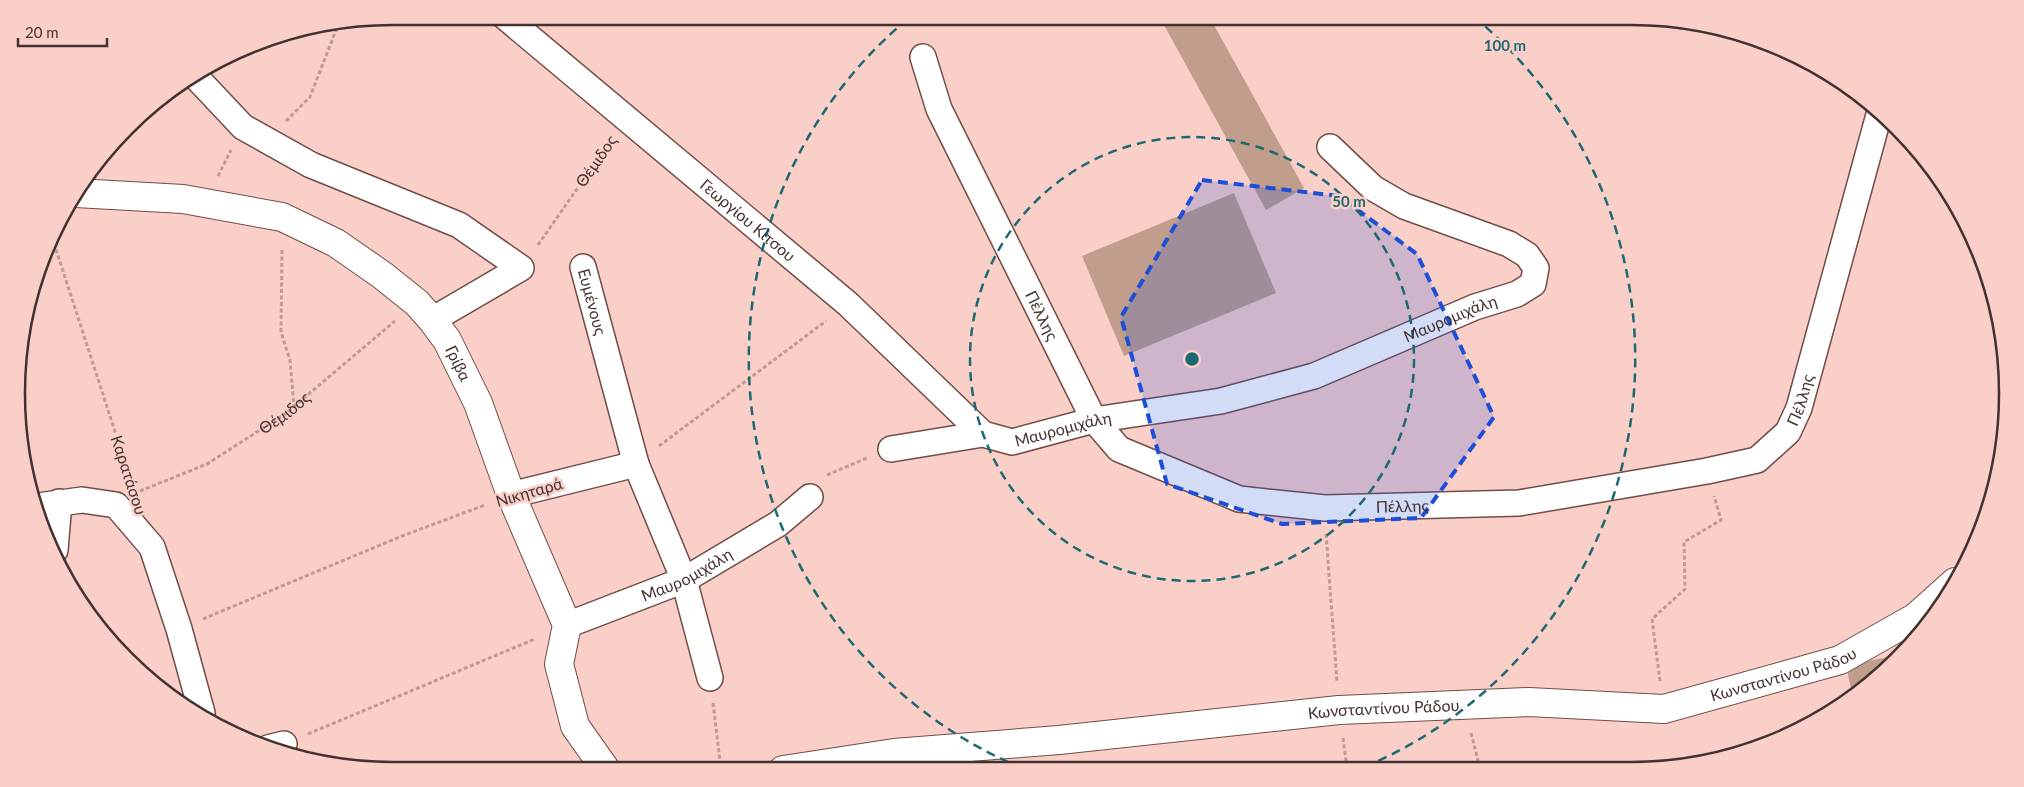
<svg xmlns="http://www.w3.org/2000/svg" width="2024" height="787" font-family="Lato,sans-serif">
<rect width="100%" height="100%" fill="#facfc8"/>
<!-- building -->
<g fill="#c19d8b">
<path d="M1159 16H1209L1304 188 1266 210Z"/>
<path d="M1234 193 1276 293 1124 356 1082 256Z"/>
<path d="M1899 655 1879 677 1852 694 1846 665Z"/>
</g>
<g fill="none" stroke-linecap="round" stroke-linejoin="round">
<!-- street casing -->
<g stroke="#714d48" stroke-width="28">
<g id="street">
<path id="s2" d="M504 16 848 304 983 434"/>
<path id="s3" d="M923 57 939 109 1094 420 1119 449 1239 499 1325 508 1519 503 1707 471 1757 460 1788 432 1799 408 1880 111"/>
<path d="M194 75 243 127 311 165 459 225 521 268 432 320"/>
<path id="s4" d="M583 267 636 464 684 580 710 678"/>
<path id="s5" d="M891 449 983 434 1012 442 1094 420 1221 401 1314 376 1475 307 1517 294 1533 284 1536 268 1527 255 1509 244 1404 206 1373 188 1330 147"/>
<path d="M511 495 636 464"/>
<path d="M38 506 82 500 116 505 152 547 179 629 202 713"/>
<path d="M55 550 59 502"/>
<path id="s6" d="M567 625 684 580 778 524 810 497"/>
<path d="M268 748 284 744"/>
</g>
</g>
<!-- secondary casing -->
<g stroke="#714d48" stroke-width="30">
<g id="secondary">
<path id="s7" d="M76 193 183 199 282 217 336 243 382 275 417 303 432 320 447 340 478 403 511 495 567 625 559 664 575 726 606 770"/>
<path id="s8" d="M783 770 894 753 1059 740 1339 710 1529 702 1664 709 1840 660 1916 617 1955 582"/>
</g>
</g>
<!-- path -->
<g stroke="#be9b95" stroke-width="3" stroke-dasharray="4 2.5" stroke-linecap="butt">
<path d="M382 18 405 25 424 16"/>
<path d="M286 121 310 97 338 25"/>
<path d="M218 176 231 150"/>
<path d="M52 237 131 481"/>
<path d="M538 245 611 140"/>
<path d="M282 250 281 332 290 360 294 407"/>
<path d="M659 446 826 321"/>
<path d="M827 475 867 458"/>
<path id="s1" d="M140 491 207 464 285 414 395 321"/>
<path d="M1326 534 1337 682"/>
<path d="M203 619 402 536 485 505"/>
<path d="M1660 681 1652 619 1685 589 1684 542 1721 520 1714 496"/>
<path d="M713 703 721 770"/>
<path d="M1471 733 1480 768"/>
<path d="M308 734 535 639"/>
<path d="M1343 738 1347 768"/>
</g>
<!-- street -->
<use href="#street" stroke="#fff" stroke-width="25"/>
<!-- secondary -->
<use href="#secondary" stroke="#fff" stroke-width="28"/>
</g>
<!-- marked area -->
<path fill="#1d4ed8" fill-opacity="0.2" stroke="#1d4ed8" stroke-width="4" stroke-dasharray="10 6" stroke-linejoin="round" d="M1202 180 1339 196 1417 254 1494 417 1421 518 1282 524 1167 484 1121 317Z"/>
<!-- distance rings -->
<g fill="none" stroke="#1d6872" stroke-width="2.5" stroke-dasharray="9 6">
<circle cx="1192" cy="359" r="222"/>
<path d="M1022 768A443 443 0 0 1 910 17M1474 17A443 443 0 0 1 1362 768"/>
</g>
<g text-anchor="middle" stroke-width="5" stroke-linejoin="round" paint-order="stroke">
<!-- street labels -->
<g font-size="16" fill="#43322f" stroke="#facfc8">
<text transform="translate(596 161) rotate(-55)" y="6">Θέμιδος</text>
<text dy="6" stroke="none"><textPath href="#s2" startOffset="318">Γεωργίου Κίτσου</textPath></text>
<text dy="6" stroke="none"><textPath href="#s4" startOffset="36">Ευμένους</textPath></text>
<text dy="6" stroke="none"><textPath href="#s3" startOffset="285">Πέλλης</textPath></text>
<text dy="6" stroke="none"><textPath href="#s5" startOffset="581">Μαυρομιχάλη</textPath></text>
<text dy="6" stroke="none"><textPath href="#s7" startOffset="442">Γρίβα</textPath></text>
<text dy="6" stroke="none"><textPath href="#s3" startOffset="1169">Πέλλης</textPath></text>
<text dy="6" stroke="none"><textPath href="#s1" startOffset="165">Θέμιδος</textPath></text>
<text dy="6" stroke="none"><textPath href="#s5" startOffset="176">Μαυρομιχάλη</textPath></text>
<text transform="translate(129 475) rotate(72)" y="6">Καρατάσου</text>
<text transform="translate(529 492) rotate(-16)" y="6">Νικηταρά</text>
<text dy="6" stroke="none"><textPath href="#s3" startOffset="734">Πέλλης</textPath></text>
<text dy="6" stroke="none"><textPath href="#s6" startOffset="130">Μαυρομιχάλη</textPath></text>
<text dy="6" stroke="none"><textPath href="#s8" startOffset="1009">Κωνσταντίνου Ράδου</textPath></text>
<text dy="6" stroke="none"><textPath href="#s8" startOffset="604">Κωνσταντίνου Ράδου</textPath></text>
</g>
</g>
<!-- crop -->
<path d="M0 0H2024V787H0ZM393 25H1631A368 368 0 0 1 1999 393V394A368 368 0 0 1 1631 762H393A368 368 0 0 1 25 394V393A368 368 0 0 1 393 25Z" fill="#facfc8" fill-rule="evenodd"/>
<path fill="none" stroke="#43322f" stroke-width="2.5" d="M393 25H1631A368 368 0 0 1 1999 393V394A368 368 0 0 1 1631 762H393A368 368 0 0 1 25 394V393A368 368 0 0 1 393 25Z"/>
<circle cx="1192" cy="359" r="8" fill="#1d6872" stroke="#facfc8" stroke-width="2.5"/>
<g font-size="15" text-anchor="middle" font-weight="bold" fill="#1d6872" stroke="#facfc8" stroke-width="5" stroke-linejoin="round" paint-order="stroke">
<text x="1505" y="51">100 m</text>
<text x="1349" y="207">50 m</text>
</g>
<!-- scale -->
<path d="M18 38v8h89v-8" fill="none" stroke="#43322f" stroke-width="2.5"/>
<text x="25" y="38" font-size="15" fill="#43322f" stroke="#facfc8" stroke-width="4" paint-order="stroke">20 m</text>
</svg>
